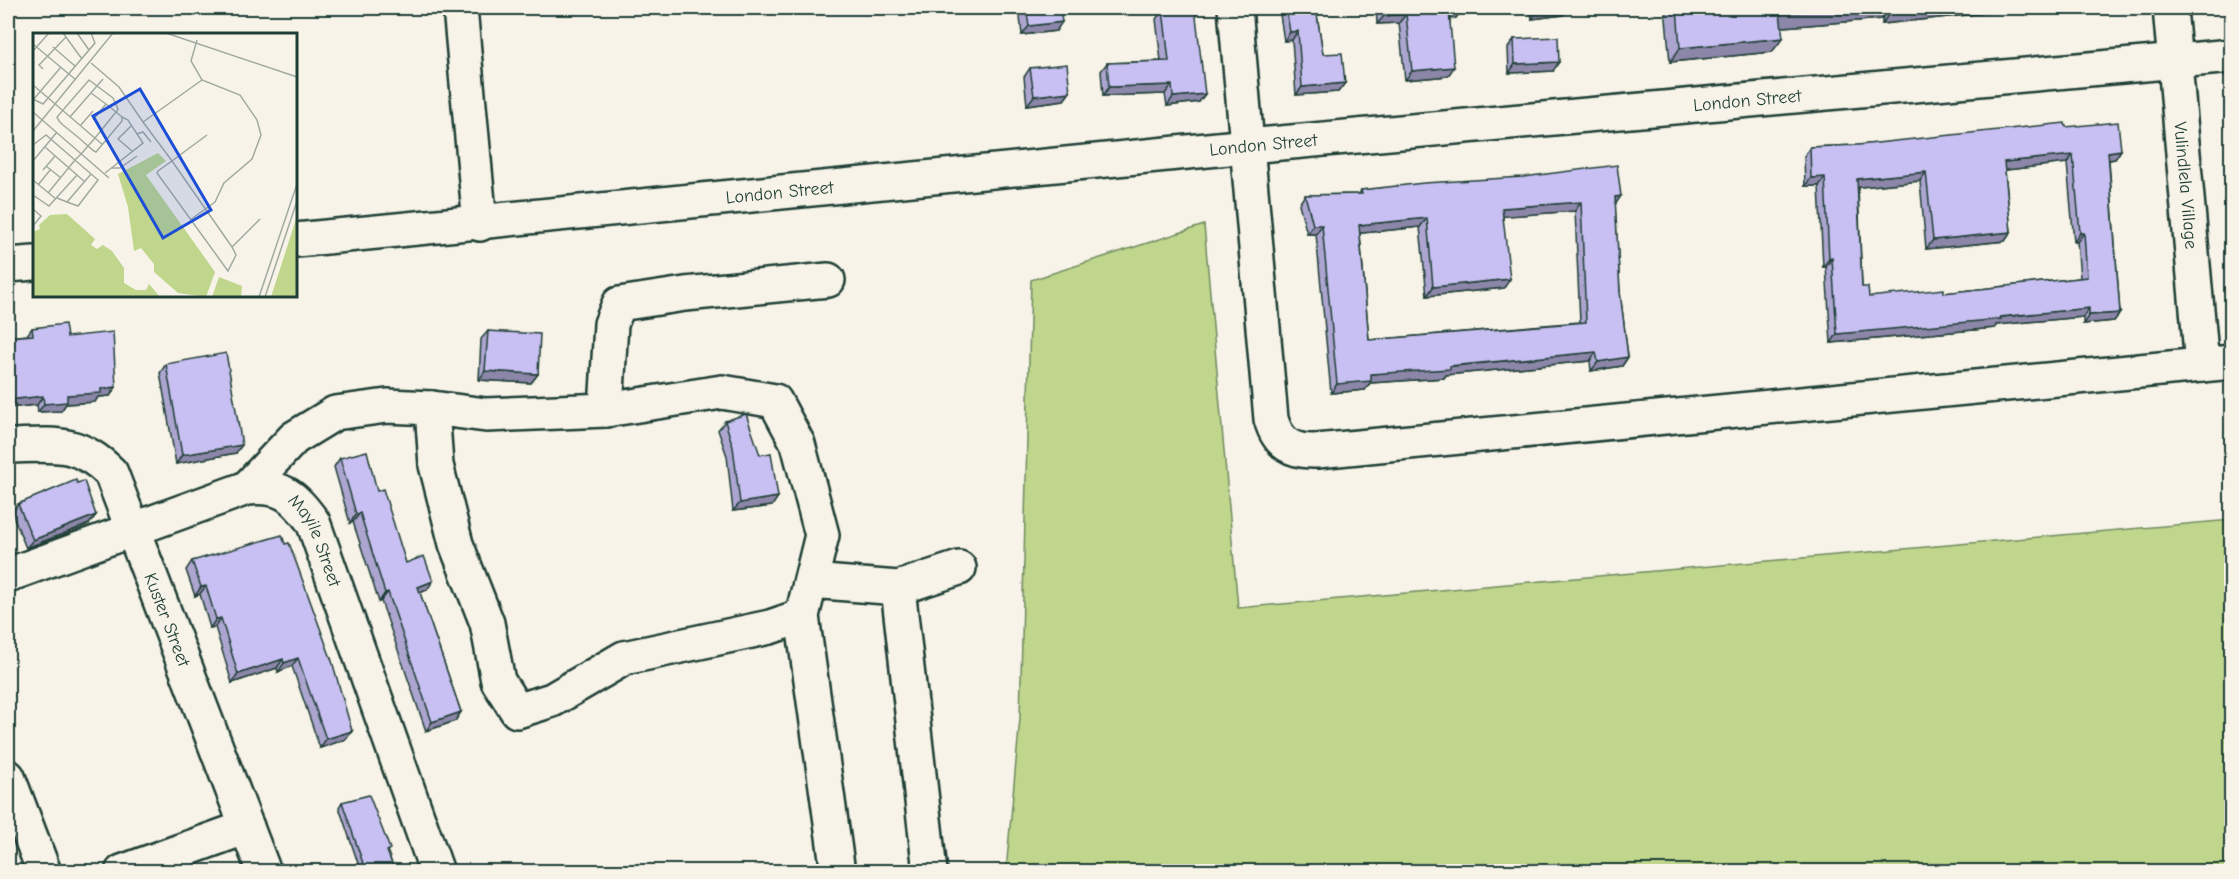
<svg xmlns="http://www.w3.org/2000/svg" width="2239" height="879" font-family="'Comic Neue',sans-serif">
<rect width="100%" height="100%" fill="#f7f3e8"/>
<filter id="ink" filterUnits="userSpaceOnUse"><feTurbulence type="fractalNoise" baseFrequency=".0167" numOctaves="2"/><feDisplacementMap in="SourceGraphic" scale="12" xChannelSelector="R" yChannelSelector="G"/><feConvolveMatrix kernelMatrix="1 2 1 2 8 2 1 2 1" color-interpolation-filters="sRGB"/></filter>
<g filter="url(#ink)">
<!-- green -->
<path fill="#bfd68c" stroke="#6f8a60" stroke-width="1.5" d="M1204 225 1238 608 2231 520V871H1006L1020 718 1031 280Z"/>
<g fill="none" stroke-linecap="round" stroke-linejoin="round">
<!-- minor casing -->
<g stroke="#1f3d34" stroke-width="38">
<g id="minor">
<path d="M460 8 480 224"/>
<path d="M1235 8 1271 419C1278 444 1292 452 1317 451L2232 362"/>
<path id="s1" d="M2170 8 2202 365"/>
<path id="s2" d="M296 240 1248 146 2232 56"/>
<path d="M8 265 34 263"/>
<path d="M432 408 436 465 456 544 487 623 498 681 517 711 552 700 624 658 770 627 802 616"/>
<path d="M606 410 611 324 619 304 685 294 828 280"/>
<path id="s3" d="M8 446C52 445 77 439 111 473L264 872"/>
<path d="M247 488 294 438 335 413 387 406 432 408 486 415 606 410 722 392 775 401 798 444 822 535 802 616 838 872"/>
<path id="s4" d="M8 575 247 488C282 485 293 495 313 522L437 872"/>
<path d="M811 581 898 588 959 568"/>
<path d="M898 588 930 872"/>
<path d="M8 777 44 872"/>
<path d="M122 872 247 827"/>
</g>
</g>
<!-- minor -->
<use href="#minor" stroke="#f7f3e8" stroke-width="33"/>
</g>
<!-- wall -->
<g fill="#aca5d0" stroke="#1f3d34" stroke-width="1.5" fill-rule="evenodd">
<path d="M1019 8H1060L1056 31 1022 35Z"/>
<path d="M1279 8H1316L1323 54 1345 83 1338 92 1296 95 1292 40 1284 41Z"/>
<path d="M1376 8H1462L1456 18 1450 19 1448 76 1405 80 1399 23 1377 24Z"/>
<path d="M1530 8H1568L1563 15 1532 19Z"/>
<path d="M1665 8H2033L1882 24V19L1782 27 1772 52 1670 62Z"/>
<path d="M1163 10 1205 94 1199 102 1167 106 1165 94 1103 96 1101 71 1107 63 1161 61 1156 19Z"/>
<path d="M1514 39 1553 71 1509 73 1508 48Z"/>
<path d="M1030 68 1070 92 1064 100 1027 105 1024 77Z"/>
<path d="M2066 127 2121 150 2115 159 2109 160 2120 313 2114 321 2083 324V317L1996 325 1995 328 1831 343 1826 267H1823L1819 186H1805L1804 156 1810 147 1858 145ZM2067 163 2074 242H2077L2080 278 1944 293 1869 297 1862 287 1858 187 1920 181 1926 249 2005 241 2011 232 2005 170Z"/>
<path d="M1361 190 1615 204 1620 292 1628 357 1622 366 1591 371 1590 361 1446 375 1444 378 1370 383 1365 390 1331 393 1316 234H1307L1299 204 1305 195 1359 194ZM1575 211 1580 322 1369 340 1360 233 1420 227 1427 296 1504 288 1503 216Z"/>
<path d="M32 328 67 337 116 387 110 396 98 397 95 402 66 404 61 411 38 412 37 405 8 408V337L27 335Z"/>
<path d="M488 331 538 374 531 383 479 380 481 339Z"/>
<path d="M166 364 236 453 176 464 160 373Z"/>
<path d="M725 421 772 506 733 511 727 456 718 430Z"/>
<path d="M340 458 377 491 406 563 427 590 420 593 461 712 455 721 426 731 381 601 379 602 353 522 350 523 334 467Z"/>
<path d="M77 483 96 515 89 524 26 548 12 513 18 504Z"/>
<path d="M285 544 352 731 346 739 320 748 292 666 278 672 277 668 232 683 215 627 210 628 200 594 195 596 186 570 192 561Z"/>
<path d="M342 802 388 853 395 872H361L339 807Z"/>
</g>
<!-- shaded-wall -->
<g fill="#8c86a9" stroke="#1f3d34" stroke-width="1.5">
<path d="M1558 8H1568L1563 15 1532 19 1538 10Z"/>
<path d="M1850 8H1889L1882 19 1770 28 1780 13Z"/>
<path d="M1908 8H2033L1882 24 1892 9Z"/>
<path d="M1462 10 1456 18 1443 19 1449 11Z"/>
<path d="M1406 14 1399 23 1377 24 1384 16Z"/>
<path d="M1062 22 1056 31 1022 35 1029 26Z"/>
<path d="M1298 31 1292 40 1284 41 1290 32Z"/>
<path d="M1783 38 1772 52 1670 62 1680 48Z"/>
<path d="M1559 62 1553 71 1509 73 1515 64Z"/>
<path d="M1454 67 1448 76 1405 80 1412 71Z"/>
<path d="M1345 83 1338 92 1296 95 1302 87Z"/>
<path d="M1172 85 1165 94 1103 96 1109 87Z"/>
<path d="M1070 92 1064 100 1027 105 1034 96Z"/>
<path d="M1205 94 1199 102 1167 106 1173 97Z"/>
<path d="M2121 150 2115 159 2102 161 2108 152Z"/>
<path d="M2073 155 2067 163 1998 171 2004 162Z"/>
<path d="M1926 172 1920 181 1851 188 1857 179Z"/>
<path d="M1825 177 1819 186H1805L1811 178Z"/>
<path d="M1621 196 1615 205V197Z"/>
<path d="M1581 202 1575 211 1496 217 1502 208Z"/>
<path d="M1427 218 1420 227 1353 234 1359 225Z"/>
<path d="M1313 225H1322L1316 234H1307Z"/>
<path d="M2011 232 2005 241 1926 249 1933 240Z"/>
<path d="M2080 233H2084L2077 242H2074Z"/>
<path d="M1832 258 1826 267H1823L1829 259Z"/>
<path d="M1510 279 1504 288 1427 296 1433 287Z"/>
<path d="M2089 308 2083 317 1996 325 1995 328 1831 343 1837 334Z"/>
<path d="M2120 313 2114 321 2083 324 2089 315Z"/>
<path d="M1596 352 1590 361 1446 375 1444 378 1370 383 1365 390 1331 393 1337 384 1371 374Z"/>
<path d="M1628 357 1622 366 1591 371 1598 362Z"/>
<path d="M485 371 538 374 531 383 479 380Z"/>
<path d="M116 387 110 396 98 397 95 402 66 404 61 411 38 412 44 404 67 395 101 389Z"/>
<path d="M43 396 37 405 8 408V400Z"/>
<path d="M242 445 236 453 176 464 182 455Z"/>
<path d="M778 497 772 506 733 511 740 503Z"/>
<path d="M360 513 353 522 350 523 356 514Z"/>
<path d="M96 515 89 524 26 548 33 540Z"/>
<path d="M433 581 427 590 412 596 418 587Z"/>
<path d="M206 586 200 594 195 596 201 587Z"/>
<path d="M388 592 381 601 379 602 385 593Z"/>
<path d="M221 618 215 627 210 628 216 619Z"/>
<path d="M298 658 292 666 278 672 284 663Z"/>
<path d="M283 659 277 668 232 683 238 674Z"/>
<path d="M461 712 455 721 426 731 432 722Z"/>
<path d="M352 731 346 739 320 748 326 739Z"/>
</g>
<!-- building -->
<g fill="#c8c0f2" stroke="#1f3d34" stroke-width="1.5" fill-rule="evenodd">
<path d="M1026 8H1060L1062 22 1029 26Z"/>
<path d="M1184 8H1195L1205 94 1173 97 1172 85 1109 87 1107 63 1169 61 1163 10Z"/>
<path d="M1286 8H1316L1323 54 1342 53 1345 83 1302 87 1298 31 1290 32Z"/>
<path d="M1383 8H1462V10L1449 11 1454 67 1412 71 1406 14 1384 16Z"/>
<path d="M1538 8H1558L1538 10Z"/>
<path d="M1677 8H1850L1780 13 1783 38 1680 48Z"/>
<path d="M1892 8H1908L1892 9Z"/>
<path d="M1558 37 1559 62 1515 64 1514 39Z"/>
<path d="M1067 64 1070 92 1034 96 1030 68Z"/>
<path d="M2118 122 2121 150 2108 152 2120 313 2089 315V308L2000 317 2001 319 1837 334 1832 258 1829 259 1825 177 1811 178 1810 147 1858 145 2065 123 2066 127ZM2073 155 2080 233H2084L2087 277 1944 293V289L1869 297 1868 287H1862L1857 179 1926 172 1933 240 2011 232 2004 162Z"/>
<path d="M1617 165 1621 196 1615 197 1620 292 1628 357 1598 362 1596 352 1450 366V369L1371 374V381L1337 384 1322 225H1313L1305 195 1362 194 1361 190 1424 183 1523 177ZM1581 202 1586 322 1369 340 1359 225 1427 218 1433 287 1510 279 1502 208Z"/>
<path d="M65 324 67 337 113 332 116 387 101 389V393L67 395V402L44 404 43 396 8 400V337L33 335 32 328Z"/>
<path d="M488 331 540 334 538 374 485 371Z"/>
<path d="M226 353 242 445 182 455 166 364Z"/>
<path d="M746 414 760 455 771 453 778 497 740 503 733 447 725 421Z"/>
<path d="M367 451 377 491 383 489 406 563 424 556 433 581 418 587 461 712 432 722 388 592 385 593 360 513 356 514 340 458Z"/>
<path d="M76 480 77 483 84 481 96 515 33 540 18 504Z"/>
<path d="M282 535 285 544 289 543 332 661 352 731 326 739 298 658 284 663 283 659 238 674 221 618 216 619 206 586 201 587 192 561Z"/>
<path d="M369 795 390 849 387 851 395 872H366L342 802Z"/>
</g>
</g>
<g text-anchor="middle" stroke-width="4.5" stroke-linejoin="round" paint-order="stroke">
<!-- street labels -->
<g font-size="18" fill="#1f3d34" stroke="#f7f3e8">
<text dy="6" stroke="none"><textPath href="#s2" startOffset="1458">London Street</textPath></text>
<text dy="6" stroke="none"><textPath href="#s2" startOffset="972">London Street</textPath></text>
<text dy="6" stroke="none"><textPath href="#s1" startOffset="178">Vulindlela Village</textPath></text>
<text dy="6" stroke="none"><textPath href="#s2" startOffset="486">London Street</textPath></text>
<text dy="6" stroke="none"><textPath href="#s4" startOffset="351">Mayile Street</textPath></text>
<text dy="6" stroke="none"><textPath href="#s3" startOffset="268">Kuster Street</textPath></text>
</g>
</g>
<!-- overview -->
<g transform="translate(33 33)">
<rect width="264" height="264" fill="#f7f3e8"/>
<path d="M125 120 133 128 113 142 182 239 173 264 145 260 121 239V231L108 215 101 218 95 174 85 141ZM34 181 62 206 58 212 64 216 70 212 79 218 91 235V250L103 257H113L116 251 127 264H0V199L7 196 6 192 17 182ZM264 183V264H238ZM186 244 209 253 208 264H179Z" fill="#bfd68c"/>
<path fill="none" stroke="#a1aaa0" stroke-width="1.5" d="M30 0 49 26M44 0 56 17M133 0 264 44M0 11 43 47M20 14 42 33M0 18 16 0M58 30 86 54 110 89 139 128 199 214 203 222 195 238 124 140 125 138 139 128 151 119 174 102M10 36 6 32 33 4M0 52 70 112M0 66 10 71 62 10 58 0M0 67 28 34M0 79 76 145M37 84 70 46M60 87 73 71M110 89 169 47M99 92 85 106 99 118M47 93 60 78M0 98 80 0M104 101 110 99 118 109M0 112 13 102 65 147 45 173 34 169M12 114 52 149M0 128 24 99M13 133 28 145M79 135H87L104 123M10 137 22 123M72 140 110 110 95 87 89 84M0 147 23 166M5 152 18 136M15 160 42 127 49 120 55 113 62 105 83 79 84 78 85 76 80 65 56 47 24 84 26 88 30 92 46 105 55 113 61 118 63 119 89 88V84L83 79 73 71 58 60M0 162 16 173 44 142M24 165 34 169 58 141M0 176 8 183 0 193M157 187 182 169 191 150 219 126 228 102 224 87 207 62 169 47 158 28 164 7M199 214 227 186M226 264 264 151M232 264 264 168"/>
<path fill="#1d4ed8" fill-opacity="0.15" stroke="#1d4ed8" stroke-width="3" d="M107 56 178 177 130 205 60 83Z"/>
<rect width="264" height="264" fill="none" stroke="#1f3d34" stroke-width="3"/>
</g>
<!-- margin -->
<rect width="2239" height="879" fill="none" stroke="#f7f3e8" stroke-width="30"/>
<rect x="15" y="15" width="2209" height="849" fill="none" stroke="#1f3d34" stroke-width="2" filter="url(#ink)"/>
</svg>
